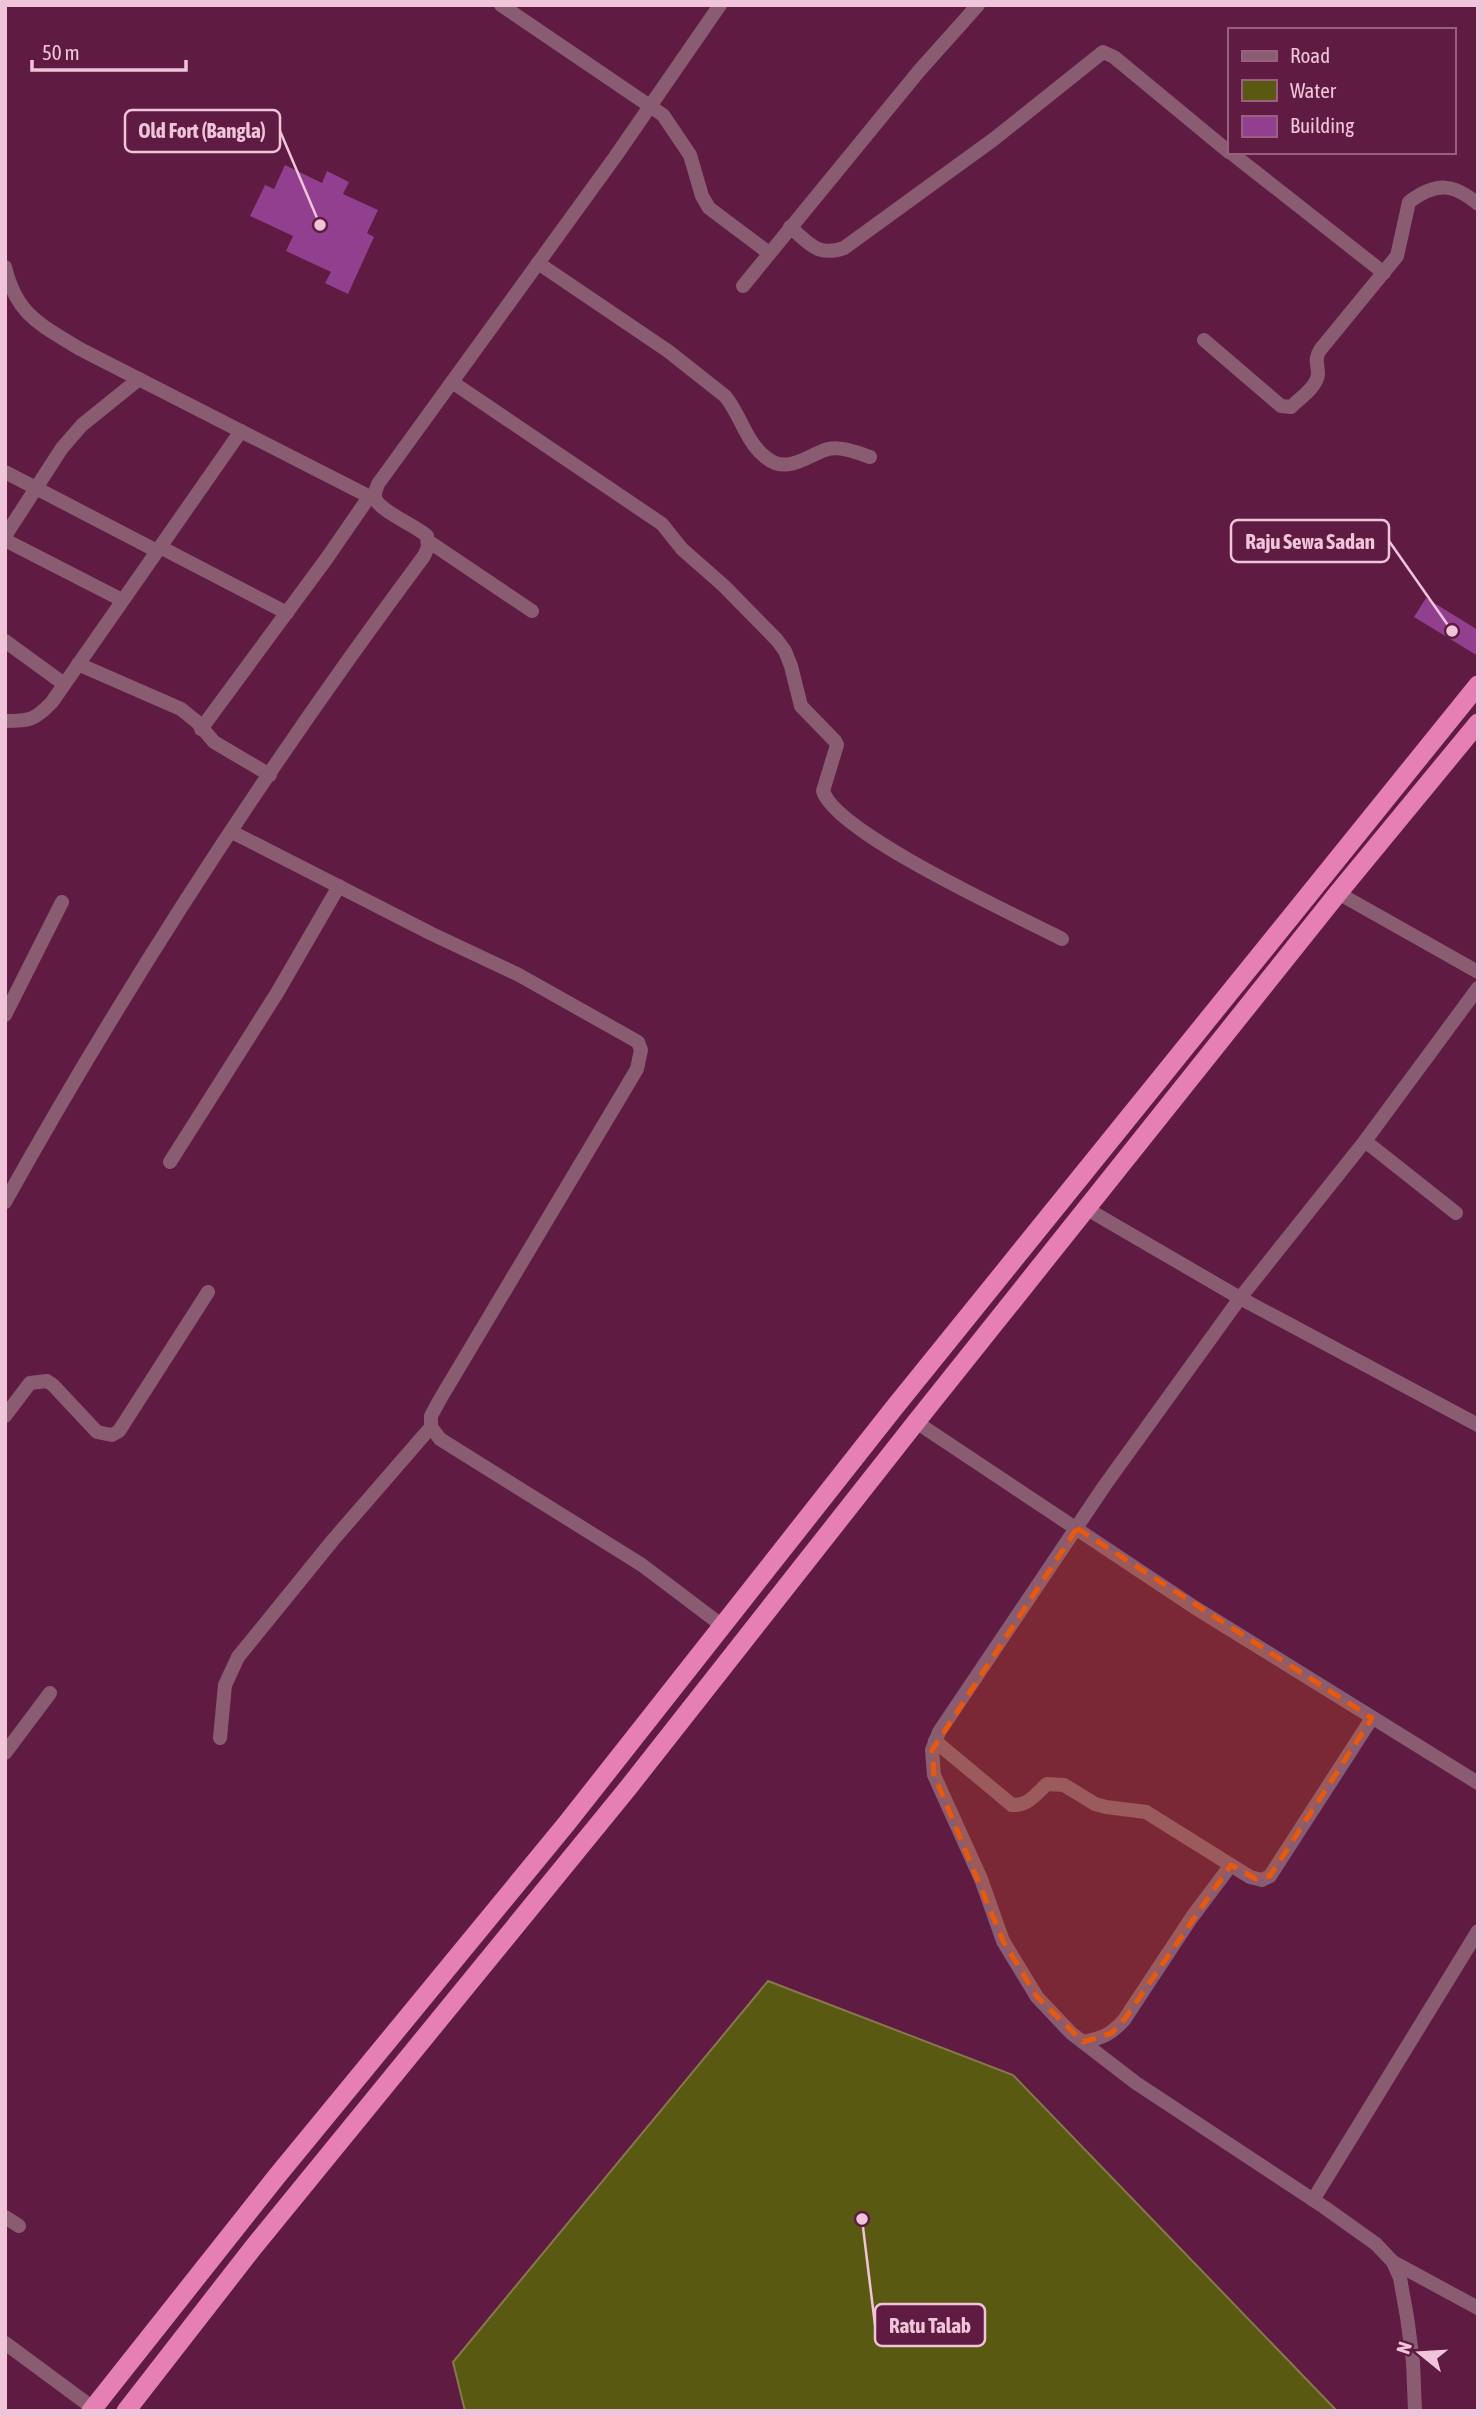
<svg xmlns="http://www.w3.org/2000/svg" width="1483" height="2416" font-family="'Asap Condensed',sans-serif">
<rect width="100%" height="100%" fill="#5f1b42"/>
<!-- water -->
<path fill="#595911" stroke="#86794d" stroke-width="2" d="M768 1981 1013 2075 1337 2411H465L453 2362Z"/>
<!-- building -->
<g fill="#913f8e">
<path d="M285 165 322 183 327 171 349 182 343 194 378 210 367 233 374 237 348 294 325 283 331 272 286 251 293 236 250 216 265 185 274 189Z"/>
<path d="M1426 598 1478 630V656L1414 617Z"/>
</g>
<g fill="none" stroke-linecap="round" stroke-linejoin="round">
<!-- minor -->
<g stroke="#895c72" stroke-width="14">
<path d="M501 5 663 115 690 155 702 196 709 208 769 253"/>
<path d="M1230 152 1384 273"/>
<path d="M790 227C810 244 817 257 844 248L994 139 1103 52 1114 57 1229 152"/>
<path d="M538 263 668 351 725 396C740 414 745 439 763 455 786 477 807 455 828 449 841 446 858 453 870 457"/>
<path d="M5 267C17 316 40 324 80 349L376 500"/>
<path d="M743 286 919 71 978 5"/>
<path d="M1204 340 1281 406 1291 407C1300 398 1317 387 1318 374 1318 364 1314 360 1320 350L1397 256 1409 202C1436 182 1453 183 1478 204"/>
<path d="M452 382 662 524 682 549 724 586 777 640 785 651 791 666 801 706 835 741 837 745 823 791C837 834 1016 915 1062 939"/>
<path d="M5 472 157 551"/>
<path d="M5 536 62 448 82 425 139 379"/>
<path d="M5 540 122 600"/>
<path d="M428 541 532 611"/>
<path d="M160 547 287 613"/>
<path d="M5 641 64 684"/>
<path d="M78 664 181 709 197 722 214 742 270 775"/>
<path d="M5 721C30 721 35 720 52 702L241 431"/>
<path d="M201 729 327 558 369 497"/>
<path d="M232 832 432 934 519 975 638 1042 641 1050 637 1069 439 1401 431 1416V1427L440 1439 642 1565 724 1627"/>
<path d="M1338 893 1478 972"/>
<path d="M5 1015 62 902"/>
<path d="M1365 1141 1456 1213"/>
<path d="M170 1162 277 993 339 886"/>
<path d="M5 1202C129 980 272 760 424 556L428 547 427 536C415 525 383 513 376 500 373 495 376 490 378 484L615 157 720 5"/>
<path d="M1087 1209 1240 1298 1478 1425"/>
<path d="M5 1416 30 1383 47 1381 53 1385 97 1432 112 1435 119 1431 208 1292"/>
<path d="M916 1422 1194 1607 1478 1783"/>
<path d="M220 1738 225 1685 238 1657 333 1540 431 1427"/>
<path d="M935 1741 1012 1805C1028 1806 1036 1794 1047 1784L1064 1785 1095 1804 1106 1807 1146 1812 1250 1877 1262 1880 1270 1876 1372 1718"/>
<path d="M5 1753 50 1693"/>
<path d="M1083 2042C1103 2038 1110 2035 1124 2020L1192 1917 1231 1865"/>
<path d="M1313 2200 1478 1931"/>
<path d="M5 2217 19 2226"/>
<path d="M1393 2262 1478 2308"/>
<path d="M5 2343 93 2408"/>
<path d="M1415 2411 1413 2362 1407 2317 1400 2278 1393 2262 1376 2244 1324 2207 1136 2083 1071 2033 1037 1997 1003 1941 981 1879 934 1775 932 1750 939 1732 1105 1485 1240 1298 1365 1141 1478 988"/>
</g>
<!-- trunk -->
<g stroke="#e680b4" stroke-width="19">
<path d="M91 2411 277 2176 567 1823 894 1408 1478 685"/>
<path d="M126 2411 252 2249 628 1788 916 1422 1338 893 1478 723"/>
</g>
</g>
<!-- marked area -->
<path fill="#e8590c" fill-opacity="0.2" stroke="#e8590c" stroke-width="5" stroke-dasharray="14 9" stroke-linejoin="round" d="M1077 1528 1372 1718 1270 1876 1256 1879 1231 1865 1124 2020 1112 2033 1083 2042 1037 1997 1003 1941 934 1775 932 1750Z"/>
<!-- callouts -->
<path fill="none" stroke="#f0c5d9" stroke-width="2.5" d="M320 225L280 131M1452 631L1389 541M862 2219L875 2325"/>
<g fill="#f0c5d9" stroke="#5f1b42" stroke-width="2.5">
<circle cx="320" cy="225" r="7"/>
<circle cx="1452" cy="631" r="7"/>
<circle cx="862" cy="2219" r="7"/>
</g>
<g fill="#5f1b42" stroke="#f0c5d9" stroke-width="2.5">
<rect x="125" y="110" width="155" height="42" rx="7"/>
<rect x="1231" y="520" width="158" height="42" rx="7"/>
<rect x="875" y="2304" width="110" height="42" rx="7"/>
</g>
<g font-size="21" text-anchor="middle" font-weight="bold" fill="#f0c5d9">
<text x="202" y="138">Old Fort (Bangla)</text>
<text x="1310" y="549">Raju Sewa Sadan</text>
<text x="930" y="2333">Ratu Talab</text>
</g>
<!-- border -->
<rect width="1483" height="2416" fill="none" stroke="#f0c5d9" stroke-width="14"/>
<!-- legend -->
<rect x="1228" y="28" width="228" height="126" fill="#5f1b42" stroke="#995f7e" stroke-width="2"/>
<rect x="1242" y="51" width="35" height="10" fill="#895c72" stroke="#995f7e" stroke-width="2"/>
<text x="1290" y="63" font-size="21" fill="#f0c5d9">Road</text>
<rect x="1242" y="80" width="35" height="21" fill="#595911" stroke="#995f7e" stroke-width="2"/>
<text x="1290" y="98" font-size="21" fill="#f0c5d9">Water</text>
<rect x="1242" y="116" width="35" height="21" fill="#913f8e" stroke="#995f7e" stroke-width="2"/>
<text x="1290" y="133" font-size="21" fill="#f0c5d9">Building</text>
<!-- north arrow -->
<g transform="translate(1420 2353) rotate(288)" stroke="#5f1b42" stroke-width="5" paint-order="stroke">
<path d="M0-5L12 26L0 18L-12 26Z" fill="#f0c5d9"/>
<text y="-10" font-size="19" font-weight="bold" text-anchor="middle" fill="#f0c5d9">N</text>
</g>
<!-- scale -->
<path d="M32 60v10h154v-10" fill="none" stroke="#f0c5d9" stroke-width="3.5"/>
<text x="42" y="60" font-size="21" fill="#f0c5d9" stroke="#5f1b42" stroke-width="5" paint-order="stroke">50 m</text>
</svg>
